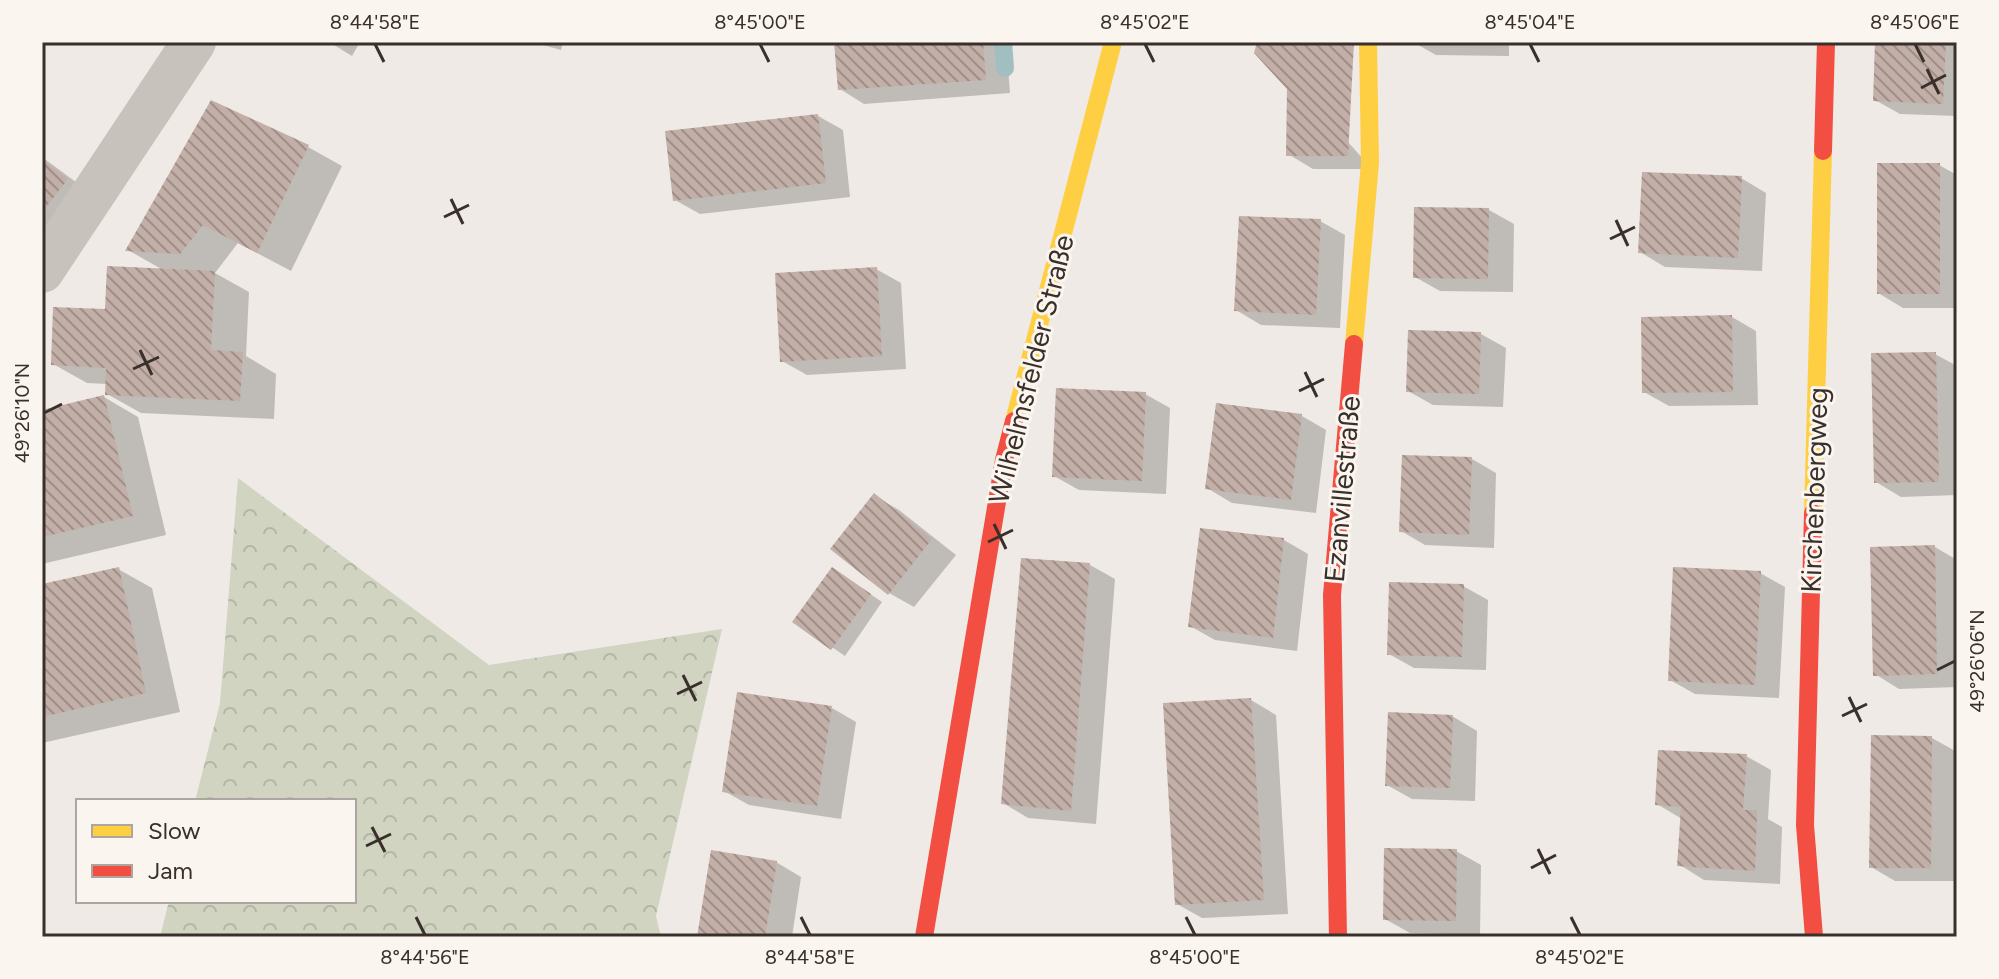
<svg xmlns="http://www.w3.org/2000/svg" width="1999" height="979" font-family="Figtree,sans-serif">
<defs>
<pattern id="forest-crowns" width="20" height="18" patternUnits="userSpaceOnUse" patternTransform="scale(2)"><rect width="20" height="18" fill="#d0d4c0"/><path d="M2 6a3 3 0 1 1 6 0M12 15a3 3 0 1 1 6 0" fill="none" stroke="#b3b6a5"/></pattern>
<pattern id="building-back-hatch" width="6" height="6" patternUnits="userSpaceOnUse" patternTransform="scale(2)"><rect width="6" height="6" fill="#c2afa7"/><path d="M-1 5l2 2M0 0l6 6M5-1l2 2" fill="none" stroke="#9f8f88"/></pattern>
</defs>
<rect width="100%" height="100%" fill="#efeae5"/>
<!-- forest -->
<path fill="url(#forest-crowns)" d="M238 478 489 665 722 629 656 916 661 937H160L169 901H354V801H195L220 703Z"/>
<!-- shadow -->
<g fill="#0003">
<path d="M329 42H360L352 56Z"/>
<path d="M532 42H563L561 50Z"/>
<path d="M836 42H1006L1010 93 864 104 840 89Z"/>
<path d="M1259 42 1372 169H1313L1288 154 1289 88Z"/>
<path d="M1413 42H1509V56L1436 55Z"/>
<path d="M1877 42H1957V116L1900 114 1875 100Z"/>
<path d="M212 102 308 147 342 166 291 271 238 243 215 273 249 292 246 356 276 374 274 419 141 413 107 394V384L87 383 53 364 107 312 163 270 128 250Z"/>
<path d="M818 116 843 130 850 197 700 214 675 200Z"/>
<path d="M42 157 92 194 42 258Z"/>
<path d="M1939 165 1957 175V308H1903L1878 293Z"/>
<path d="M1741 178 1766 193 1762 271 1665 267 1640 252Z"/>
<path d="M1489 210 1514 224 1513 292 1440 291 1415 277Z"/>
<path d="M1320 221 1345 235 1340 328 1261 325 1236 310Z"/>
<path d="M876 269 901 283 906 369 807 375 782 361Z"/>
<path d="M1732 317 1756 331 1758 405 1669 406 1644 392Z"/>
<path d="M1481 334 1506 348 1503 407 1433 405 1408 391Z"/>
<path d="M1935 354 1957 366V495L1901 497 1876 482Z"/>
<path d="M1145 394 1170 408 1166 494 1079 490 1054 476Z"/>
<path d="M104 397 138 417 166 535 42 564V412Z"/>
<path d="M1302 416 1326 430 1316 513 1232 503 1207 488Z"/>
<path d="M1472 459 1496 473 1494 548 1425 545 1401 531Z"/>
<path d="M875 496 899 510 956 555 914 607 889 593Z"/>
<path d="M1284 540 1308 554 1297 651 1215 640 1190 626Z"/>
<path d="M1935 547 1957 560V687L1899 689 1875 674Z"/>
<path d="M1090 565 1115 579 1096 824 1028 818 1003 803Z"/>
<path d="M118 569 152 588 180 712 42 743V586Z"/>
<path d="M1760 573 1785 587 1779 698 1695 694 1670 680Z"/>
<path d="M845 577 882 602 845 656 795 622Z"/>
<path d="M1463 586 1488 600 1486 670 1414 668 1389 654Z"/>
<path d="M1251 700 1276 715 1288 914 1202 918 1177 904Z"/>
<path d="M832 708 856 722 841 819 749 805 724 791Z"/>
<path d="M1452 716 1477 731 1475 801 1412 799 1387 785Z"/>
<path d="M1932 738 1957 752 1955 881H1895L1871 867Z"/>
<path d="M1746 756 1771 770 1768 819 1782 827 1780 884 1704 880 1680 865 1682 819 1657 804Z"/>
<path d="M1456 851 1481 865 1480 935 1410 933 1385 919Z"/>
<path d="M776 862 801 877 792 937H699Z"/>
</g>
<g fill="none" stroke-linecap="round" stroke-linejoin="round">
<!-- stream -->
<path stroke="#a1bfc0" stroke-width="18" d="M1003 42 1005 68"/>
</g>
<!-- building -->
<g fill="url(#building-back-hatch)">
<path d="M834 42H983L986 80 838 90Z"/>
<path d="M1257 42H1354L1348 156H1286L1287 89 1254 53Z"/>
<path d="M1875 42H1946L1943 104 1873 101Z"/>
<path d="M211 100 309 145 257 253 203 225 180 254 125 251Z"/>
<path d="M818 114 826 183 673 201 665 131Z"/>
<path d="M42 159 68 179 42 212Z"/>
<rect x="1877" y="163" width="63" height="131"/>
<path d="M1642 172 1742 176 1738 258 1638 253Z"/>
<path d="M1414 207 1489 208 1488 279 1413 278Z"/>
<path d="M1239 216 1321 219 1316 315 1234 311Z"/>
<path d="M107 266 215 271 211 350 243 352 240 401 105 395 106 368 51 365 53 307 105 309Z"/>
<path d="M877 267 882 356 780 362 775 273Z"/>
<path d="M1732 315 1733 392 1642 393 1641 317Z"/>
<path d="M1408 330 1481 332 1479 394 1406 392Z"/>
<path d="M1936 352 1939 482 1874 483 1871 353Z"/>
<path d="M1056 388 1146 392 1142 481 1052 477Z"/>
<path d="M104 395 133 516 42 537V410Z"/>
<path d="M1216 403 1302 414 1291 500 1205 489Z"/>
<path d="M1402 455 1472 457 1469 535 1399 532Z"/>
<path d="M874 493 932 539 888 595 830 549Z"/>
<path d="M1200 528 1284 538 1273 638 1188 627Z"/>
<path d="M1935 545 1937 674 1873 676 1870 547Z"/>
<path d="M1021 558 1090 563 1071 811 1001 804Z"/>
<path d="M119 567 146 693 42 717V584Z"/>
<path d="M832 567 871 594 831 650 792 622Z"/>
<path d="M1673 567 1761 571 1755 685 1668 681Z"/>
<path d="M1389 582 1464 584 1462 657 1387 655Z"/>
<path d="M737 692 832 706 817 806 722 792Z"/>
<path d="M1251 698 1264 900 1175 905 1163 703Z"/>
<path d="M1388 712 1453 715 1450 788 1385 786Z"/>
<path d="M1871 735 1932 736 1931 868H1869Z"/>
<path d="M1658 750 1747 754 1743 810H1757L1755 871 1677 866 1681 807 1655 805Z"/>
<path d="M1384 848 1457 849 1456 921 1383 920Z"/>
<path d="M711 850 777 861 765 937H697Z"/>
</g>
<g fill="none" stroke-linecap="round" stroke-linejoin="round">
<!-- street -->
<path stroke="#c8c2bd" stroke-width="44" d="M42 271 194 42"/>
<!-- slow -->
<g stroke="#ffcf43" stroke-width="18">
<path d="M1354 344 1370 163 1368 42"/>
<path d="M1014 421 1113 42"/>
<path d="M1813 513 1823 151"/>
</g>
<!-- jam -->
<g stroke="#f24e42" stroke-width="18">
<path d="M1823 151 1826 42"/>
<path d="M1813 513 1805 825 1814 937"/>
<path d="M924 937 1004 460 1014 421"/>
<path d="M1338 937 1332 595 1354 344"/>
</g>
</g>
<!-- ticks -->
<path fill="none" stroke="#3a302b" stroke-width="3" d="M375 44 384 62M760 44 769 62M1145 44 1154 62M1530 44 1539 62M1915 44 1924 62M1927 69 1939 94M1921 88 1946 75M451 199 463 224M444 217 469 205M1616 220 1628 246M1610 239 1635 227M140 350 152 375M133 369 159 357M1305 372 1317 397M1299 391 1324 379M44 413 62 404M994 524 1006 549M988 542 1013 530M1937 670 1955 661M683 675 696 701M677 694 702 682M1849 697 1861 722M1842 716 1867 704M372 827 385 852M366 846 391 834M1538 849 1550 874M1531 868 1556 855M416 917 425 935M801 917 810 935M1186 917 1195 935M1571 917 1580 935"/>
<g text-anchor="middle" stroke-width="6" stroke-linejoin="round" paint-order="stroke">
<!-- street labels -->
<g font-size="28" fill="#3a302b" stroke="#faf5ee">
<text transform="translate(1031 369) rotate(-76)" y="10">Wilhelmsfelder Straße</text>
<text transform="translate(1342 489) rotate(-85)" y="10">Ezanvillestraße</text>
<text transform="translate(1814 490) rotate(-88)" y="10">Kirchenbergweg</text>
</g>
</g>
<!-- border -->
<rect width="1999" height="979" fill="none" stroke="#faf5ee" stroke-width="88"/>
<!-- legend -->
<rect x="76" y="799" width="280" height="104" fill="#faf5ee" stroke="#ada6a0" stroke-width="2"/>
<rect x="92" y="825" width="40" height="12" fill="#ffcf43" stroke="#ada6a0" stroke-width="2"/>
<text x="148" y="839" font-size="24" fill="#3a302b">Slow</text>
<rect x="92" y="865" width="40" height="12" fill="#f24e42" stroke="#ada6a0" stroke-width="2"/>
<text x="148" y="879" font-size="24" fill="#3a302b">Jam</text>
<rect x="44" y="44" width="1911" height="891" fill="none" stroke="#3a302b" stroke-width="3"/>
<g font-size="20" text-anchor="middle" fill="#3a302b">
<text x="375" y="29">8°44'58"E</text>
<text x="760" y="29">8°45'00"E</text>
<text x="1145" y="29">8°45'02"E</text>
<text x="1530" y="29">8°45'04"E</text>
<text x="1915" y="29">8°45'06"E</text>
<text transform="translate(22 413) rotate(-90)" y="7">49°26'10"N</text>
<text transform="translate(1977 661) rotate(-90)" y="7">49°26'06"N</text>
<text x="425" y="964">8°44'56"E</text>
<text x="810" y="964">8°44'58"E</text>
<text x="1195" y="964">8°45'00"E</text>
<text x="1580" y="964">8°45'02"E</text>
</g>
</svg>
